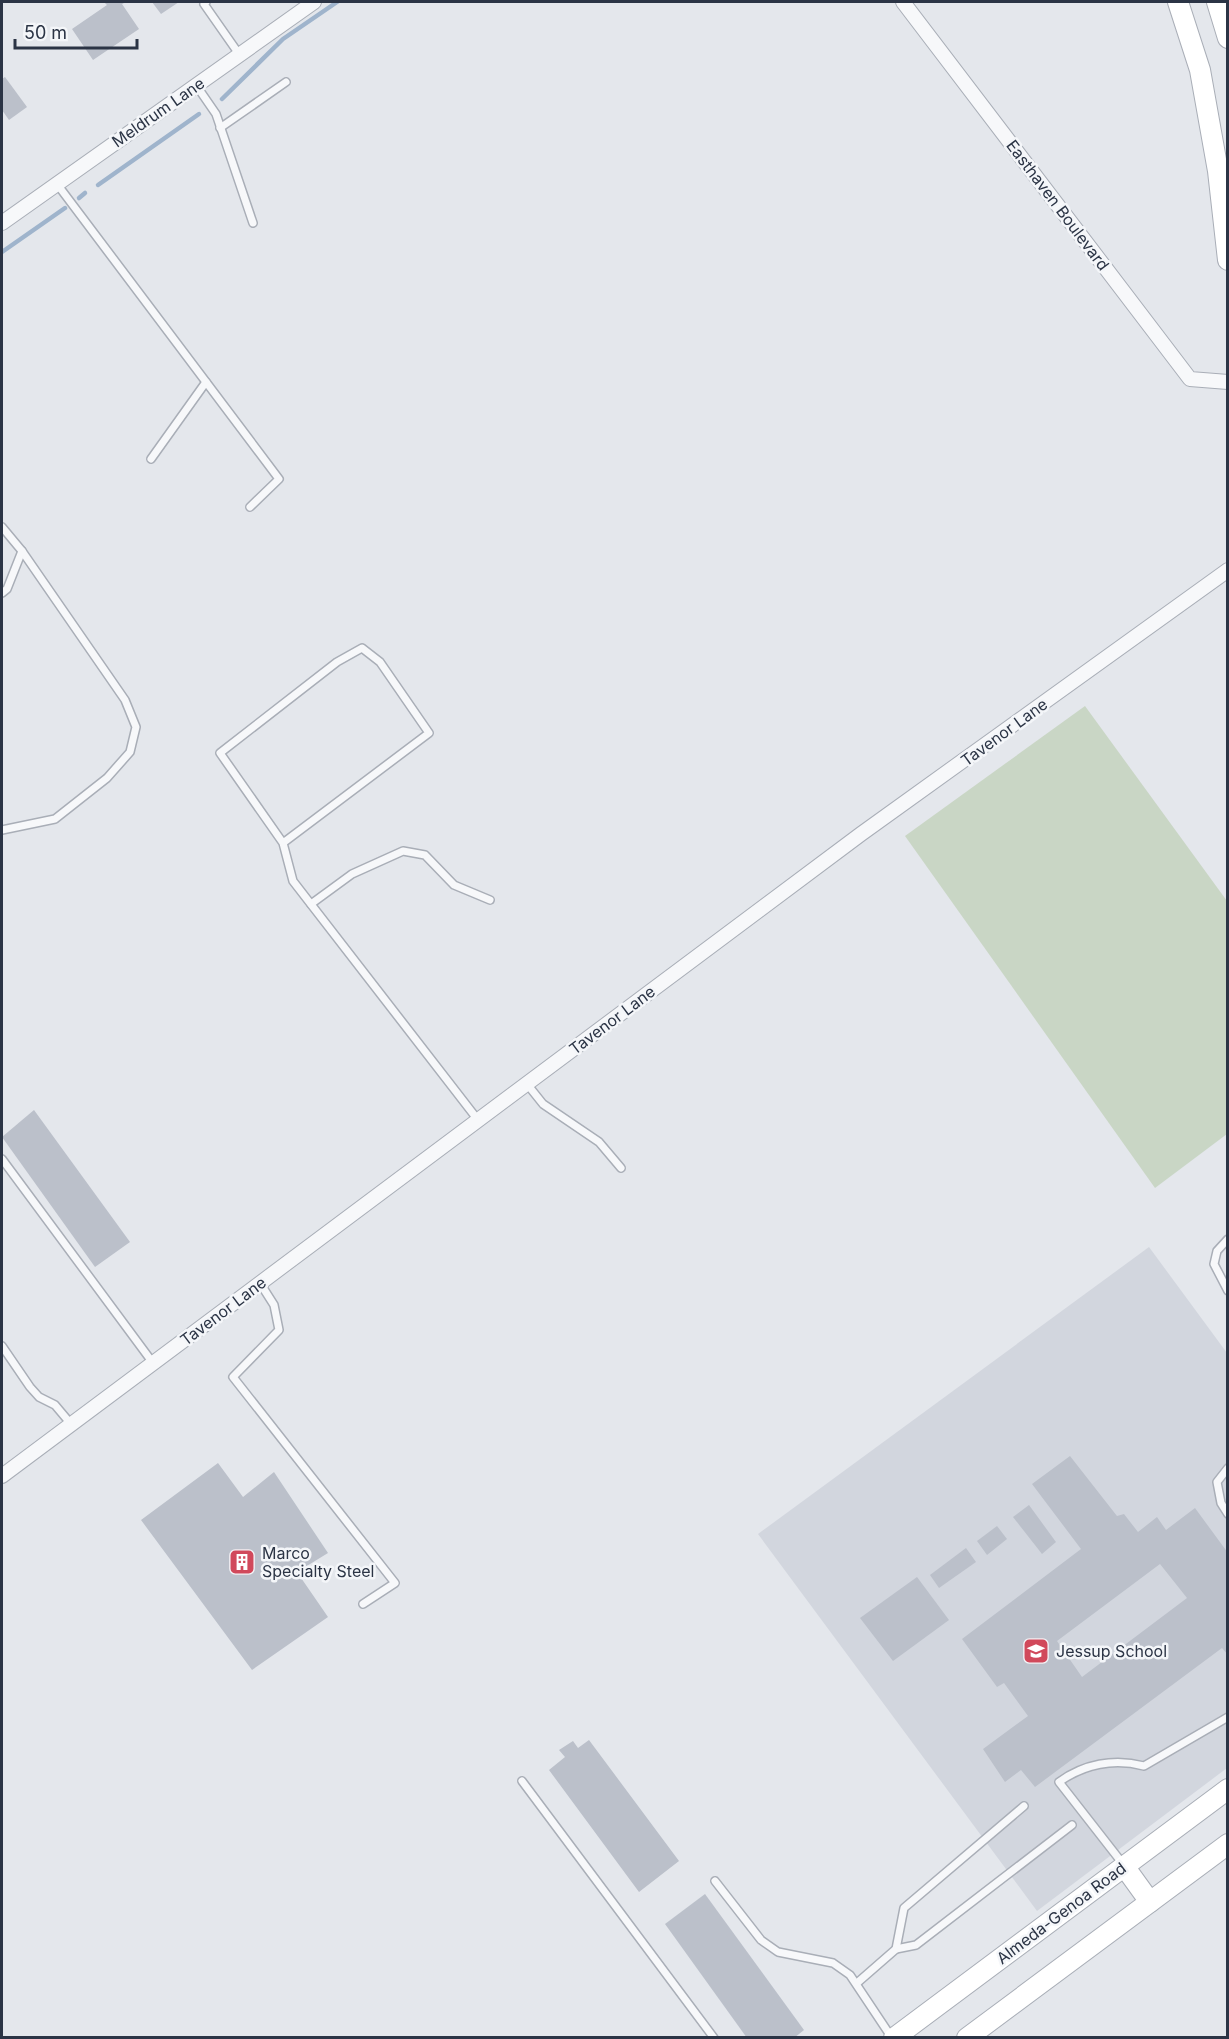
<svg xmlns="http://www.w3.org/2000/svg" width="1229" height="2039" font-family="Inter,sans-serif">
<rect width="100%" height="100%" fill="#e4e7ec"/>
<!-- built -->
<path fill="#d2d6de" d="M1149 1247 1227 1353V1768L1037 1911 758 1534Z"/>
<!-- green -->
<path fill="#c9d6c5" d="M1085 706 1227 901V1134L1155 1188 905 836Z"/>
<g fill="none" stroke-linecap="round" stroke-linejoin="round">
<!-- stream -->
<g stroke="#9fb4cc" stroke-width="4.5">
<path d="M222 99 283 39 337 2"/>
<path d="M98 185 199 114"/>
<path d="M79 198 85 193"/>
<path d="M2 252 65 208"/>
</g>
</g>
<!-- building -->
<g fill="#bbc0ca" fill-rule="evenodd">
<path d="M104 2H126L122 4 139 29 93 60 72 29 107 5Z"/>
<path d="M152 2H179L161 14Z"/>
<path d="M5 77 27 107 9 120 2 110V79Z"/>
<path d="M34 1110 130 1242 95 1267 2 1137Z"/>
<path d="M1070 1456 1117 1516 1124 1514 1138 1532 1157 1517 1166 1530 1195 1508 1228 1553V1655L1222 1648 1035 1787 1021 1770 1005 1782 983 1749 1028 1716 1004 1683 997 1687 962 1639 1081 1549 1032 1484ZM1160 1564 1187 1598 1082 1677 1057 1641Z"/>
<path d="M218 1463 243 1497 274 1472 328 1553 297 1572 328 1617 252 1670 141 1520Z"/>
<path d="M1029 1505 1056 1542 1042 1554 1013 1517Z"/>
<path d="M997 1526 1007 1539 987 1555 977 1541Z"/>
<path d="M966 1548 976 1562 939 1588 930 1575Z"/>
<path d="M917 1577 949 1620 893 1661 860 1618Z"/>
<path d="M589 1740 679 1861 639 1892 549 1770 565 1757 559 1750 573 1741 578 1748Z"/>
<path d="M705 1894 804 2030 794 2038H747L665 1924Z"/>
</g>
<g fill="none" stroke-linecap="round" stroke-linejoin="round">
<!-- service casing -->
<g stroke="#a9aeb7" stroke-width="10">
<g id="service">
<path d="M206 2 204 4 239 54"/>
<path d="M196 85 216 114 253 223"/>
<path d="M220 128 286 82"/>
<path d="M57 184 279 479 250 507"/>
<path d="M151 459 206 382"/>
<path d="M2 527 22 551 125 700 136 727 130 752 107 778 55 819 2 830"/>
<path d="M2 593 7 589 22 551"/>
<path d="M283 843 429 733 380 662 362 648 337 662 220 753 283 843 293 881 478 1120"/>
<path d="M311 904 352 874 403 851 425 855 454 885 490 900"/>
<path d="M527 1084 543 1104 599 1142 621 1168"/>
<path d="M2 1159 153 1363"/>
<path d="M1228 1239 1217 1251 1214 1264 1228 1291"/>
<path d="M260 1283 274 1305 279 1330 233 1377 395 1583 363 1604"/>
<path d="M2 1346 30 1387 39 1397 55 1405 71 1424"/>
<path d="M1228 1468 1217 1482 1221 1503 1228 1514"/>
<path d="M522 1781 714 2038"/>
<path d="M1123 1864 1059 1782C1084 1764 1114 1758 1144 1766L1228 1717"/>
<path d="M715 1881 761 1940 778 1952 833 1963 850 1975 892 2038"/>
<path d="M896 1949 916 1945 1072 1825"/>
<path d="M857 1983 896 1949 904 1908 1024 1806"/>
</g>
</g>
<!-- minor casing -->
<g stroke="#a9aeb7" stroke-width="16">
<g id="minor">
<path d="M903 2 1190 379 1228 382"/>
<path d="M2 223 314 2"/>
<path d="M2 1476 861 834 1228 570"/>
</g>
</g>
<!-- secondary casing -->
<g stroke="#a9aeb7" stroke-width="22">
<g id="secondary">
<path d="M1178 2 1200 70 1218 171 1228 260"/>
<path d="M1217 2 1228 38"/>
<path d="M1124 1866 1150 1902"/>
<path d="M894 2038 1228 1789"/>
<path d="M967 2038 1228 1844"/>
</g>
</g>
<!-- service -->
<use href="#service" stroke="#f7f8fa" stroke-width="7"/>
<!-- minor -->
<use href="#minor" stroke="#f7f8fa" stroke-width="14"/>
<!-- secondary -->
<use href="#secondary" stroke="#fff" stroke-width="20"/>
</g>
<!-- icons -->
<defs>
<g id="building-square" transform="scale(1.35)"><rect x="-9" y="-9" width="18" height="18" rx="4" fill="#d1495b" stroke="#f4f6f9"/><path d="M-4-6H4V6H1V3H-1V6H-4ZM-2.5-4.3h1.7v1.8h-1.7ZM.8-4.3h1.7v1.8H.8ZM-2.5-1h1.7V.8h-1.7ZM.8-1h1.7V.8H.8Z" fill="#fff"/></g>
<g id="school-square" transform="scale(1.35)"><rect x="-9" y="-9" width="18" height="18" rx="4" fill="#d1495b" stroke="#f4f6f9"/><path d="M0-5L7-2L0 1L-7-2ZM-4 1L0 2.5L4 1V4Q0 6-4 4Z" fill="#fff"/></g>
</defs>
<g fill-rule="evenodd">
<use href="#building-square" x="242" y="1562"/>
<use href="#school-square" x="1036" y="1651"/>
</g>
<g text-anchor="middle" stroke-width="5" stroke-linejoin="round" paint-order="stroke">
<!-- street labels -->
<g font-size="16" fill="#2b3445" stroke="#f4f6f9">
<text transform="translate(158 112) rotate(-35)" y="6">Meldrum Lane</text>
<text transform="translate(1058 205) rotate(53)" y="6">Easthaven Boulevard</text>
<text transform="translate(1004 732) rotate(-36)" y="6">Tavenor Lane</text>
<text transform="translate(612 1020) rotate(-37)" y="6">Tavenor Lane</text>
<text transform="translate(223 1311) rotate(-37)" y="6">Tavenor Lane</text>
<text transform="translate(1061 1913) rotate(-37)" y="6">Almeda-Genoa Road</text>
</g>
<!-- poi labels -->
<g font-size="16" fill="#2b3445" stroke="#f4f6f9" text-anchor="start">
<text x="262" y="1559">Marco<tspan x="262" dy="18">Specialty Steel</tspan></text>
<text x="1056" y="1657">Jessup School</text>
</g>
</g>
<!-- border -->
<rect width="1229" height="2039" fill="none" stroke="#2b3445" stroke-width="6"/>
<!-- scale -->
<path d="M15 39v9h122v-9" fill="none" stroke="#2b3445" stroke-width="3"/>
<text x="24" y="39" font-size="18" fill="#2b3445" stroke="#f4f6f9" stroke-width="4.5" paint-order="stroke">50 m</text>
</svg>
